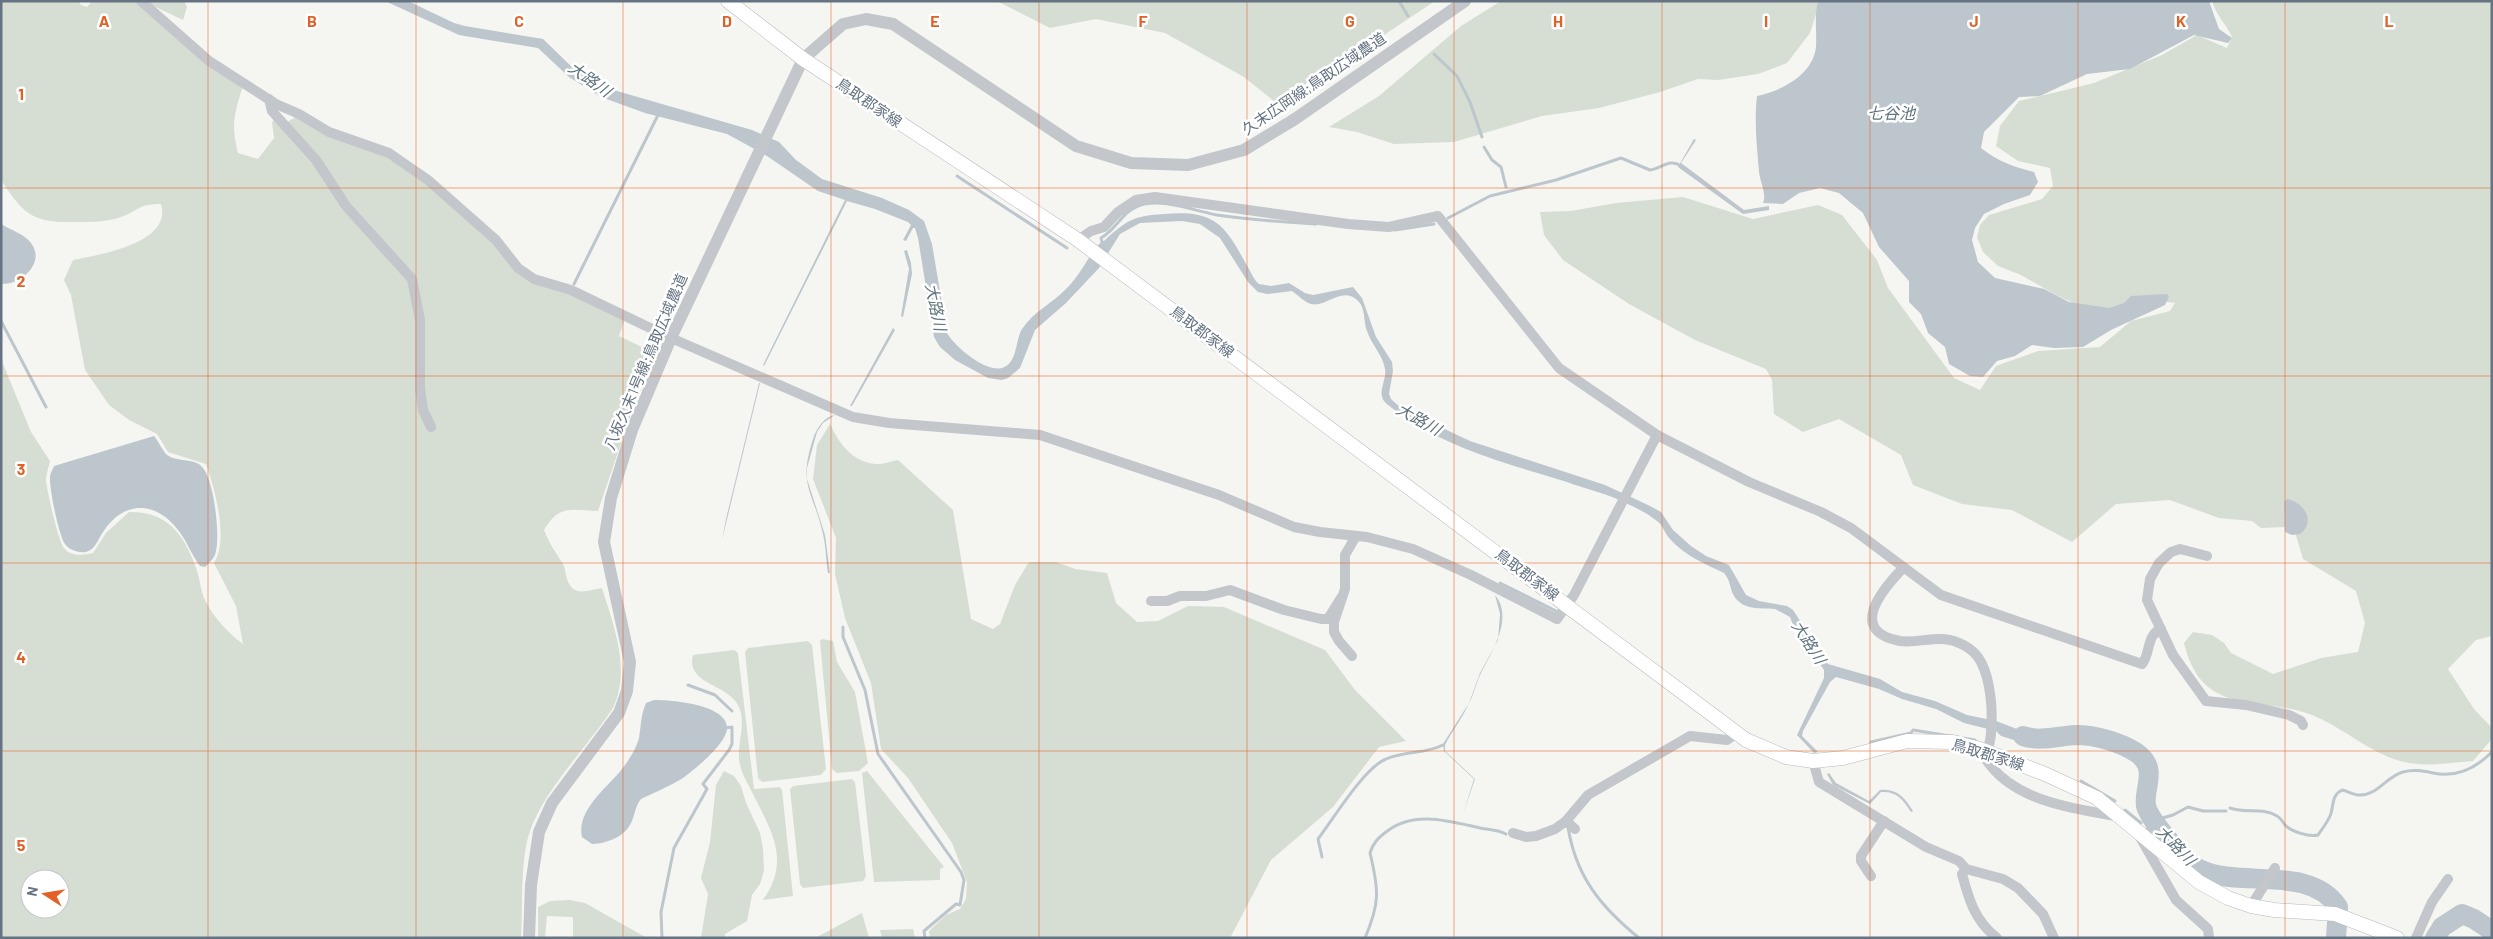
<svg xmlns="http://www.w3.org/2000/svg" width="2493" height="939" font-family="Barlow,'Noto Sans JP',sans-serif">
<rect width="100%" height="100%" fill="#f5f6f2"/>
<!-- green -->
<g fill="#d6ddd3" fill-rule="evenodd">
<path d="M1 1H78L81 5 87 7 92 1H136L243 86C234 114 231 125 238 153L258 159 274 138 272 122 276 118 411 281 425 408 418 290 285 123 298 116 388 156 407 167 493 243 516 269 625 319 619 336 644 348 650 358 647 374 632 411 598 511C572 510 559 504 544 530 550 545 555 551 563 564 565 567 565 571 566 575 571 598 585 591 602 588 614 627 631 669 613 708 588 746 544 790 530 831 520 859 523 907 521 938H1V359L31 432 50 461C49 467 46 474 46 480 47 491 58 540 64 548 71 557 84 555 93 553L106 533 129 512C166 511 183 533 195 565 200 577 200 591 206 602 215 619 228 633 243 644L236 606 214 563C229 540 215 489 206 464L168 452 157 434 129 420 109 405 85 370 71 295 64 280 73 260C98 255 173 243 161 204 138 204 140 210 121 217 106 222 92 222 76 222 33 223 24 215 1 180ZM30 879H60V909H30Z"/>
<path d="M143 1H184L187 7 183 20Z"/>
<path d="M997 1H1435L1351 57 1275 102 1244 77 1165 33 1096 19 1050 28Z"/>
<path d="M1501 1H1820L1810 33 1787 63 1758 74 1718 80 1698 79 1660 92 1599 108 1542 116 1454 142 1394 144 1357 132 1329 127 1379 96 1461 26Z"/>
<path d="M2212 1H2492V636L2476 640 2448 669 2474 709 2492 728V739L2473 761C2448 763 2420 768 2397 760 2370 752 2340 726 2312 715 2258 695 2202 718 2184 643L2193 632 2212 635 2224 643 2231 653 2273 674 2321 658 2358 652 2365 623 2356 591 2303 559 2295 532 2285 527 2261 528 2252 521 2219 518 2170 500 2116 504 2072 542 2012 510 1962 504 1913 485 1901 455 1839 419 1803 432 1774 414 1772 380 1766 369 1695 340 1629 304 1563 260 1544 235 1540 212 1571 211 1616 203 1683 197 1753 219 1818 205 1842 215 1877 260 1888 288 1954 378 1980 390 1996 366 2038 351 2100 347 2131 321 2170 311 2175 303 2153 300 2127 312 2091 311 2054 294 2021 275 1998 266 1983 252 1977 237 1980 225 1989 215 2042 199 2053 186 2050 168 2018 161 1996 146 2000 126 2019 101 2094 83 2162 55 2197 35 2227 48 2232 37C2226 24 2216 15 2212 1Z"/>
<path d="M830 424C839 443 851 461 875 464 882 465 891 461 898 460L953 510 971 619 993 629 1000 624 1015 585 1029 562H1056L1075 569 1107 573 1116 603 1137 622 1158 621 1188 606 1224 607 1325 650 1355 690 1406 741 1379 747 1333 807 1271 860 1230 938H930L929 931 946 915 960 909 966 899 967 882 952 843 908 778 881 749 871 683 845 618 835 574 836 538 813 479 817 445Z"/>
<path d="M822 639 833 641 837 662 855 692 868 763 859 771 837 773 832 769 820 641Z"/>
<path d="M808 641 812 645 826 769 821 775 762 782 758 778 745 652 748 648Z"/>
<path d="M734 650 738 653 754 789 780 787 782 790 793 896 763 900C792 859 770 829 751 790 747 782 742 774 740 765 735 746 748 724 738 705 727 684 685 684 693 655Z"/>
<path d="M724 771 734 776 741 786 746 803 760 833 763 849 764 871 760 884 752 895 747 921 725 934V938H701L708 894 701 878 710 842 716 785Z"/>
<path d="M867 771 944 867 940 869V880L874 882 862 773Z"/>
<path d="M852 779 855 782 866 876 863 881 803 888 800 884 790 789 793 786Z"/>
<path d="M570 900 585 903 647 938H573V917L547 916 545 938H538V907L550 901Z"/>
<path d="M862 913 869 938H815Z"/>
<path d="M913 929 915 938H882L880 930Z"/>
</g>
<!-- water -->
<g fill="#bcc6cc">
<path d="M385 1H408L454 23 465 26 543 39 573 68 595 82 617 91 752 130 779 142 796 160 822 179 882 198 909 210 924 221 932 244 947 333C954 346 986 373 1002 368 1018 363 1015 340 1022 329 1034 311 1053 303 1067 288 1080 275 1087 259 1098 245 1101 242 1105 241 1107 238 1129 219 1134 216 1164 214 1179 213 1196 212 1210 219 1228 227 1239 252 1249 269 1252 274 1254 280 1259 284L1271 286 1289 283 1305 293 1313 295 1353 287 1362 298 1376 337 1392 362 1393 371 1389 394 1391 399 1402 409 1470 441 1605 485 1648 505 1661 512 1673 530 1691 546 1706 556 1729 565 1746 595 1759 601 1787 606 1793 610 1828 664 1880 679 1902 692 1935 701 1967 715 1996 721 2035 736 2047 735 2051 742 2033 744 2020 742 2001 736 1996 731 1964 723 1936 709 1902 699 1879 689 1836 677 1830 682 1803 731 1802 736 1818 752 1814 753 1797 735 1824 678V670L1793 625 1790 617 1775 609C1760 608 1740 611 1732 592 1730 585 1729 579 1724 573 1705 564 1684 555 1670 539 1665 534 1663 525 1657 521 1646 512 1630 505 1617 499 1601 492 1583 488 1567 482 1506 463 1437 446 1387 404 1375 395 1387 381 1385 369 1383 355 1371 344 1367 331 1363 321 1366 307 1357 300 1341 286 1326 308 1311 304 1304 302 1298 295 1292 291L1267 294 1258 292 1248 282 1220 238 1200 224 1182 221 1140 223 1120 234 1099 268 1066 303 1035 330 1020 368 1008 378 1002 380 988 378 955 360 940 347 934 337 918 238 915 228H913L906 241 903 240 911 225 908 222 875 209 847 201 764 366 763 365 845 200 818 191 767 156 727 134 645 113 601 97 569 77 538 48 459 35Z"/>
<path d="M1818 1H2209L2219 29 2232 38 2228 43 2194 35 2130 69 2087 74 2040 96 2019 97 1984 132 1981 148C1997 161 2014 167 2034 172L2038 182 2030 195 2004 204 1984 214 1975 228 1972 240 1978 262 1995 278 2044 289 2069 302 2109 308 2124 303 2131 296 2167 294 2169 297 2165 305 2111 330 2083 347 2054 348 2032 345 2015 356 1997 361 1983 377 1970 376 1949 364 1945 347 1928 333 1921 314 1909 302V281L1879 247 1863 213 1839 193 1820 188 1799 193 1783 204 1763 203C1767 194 1760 182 1759 172 1757 147 1754 122 1757 96 1781 91 1813 75 1816 47 1817 31 1814 17 1818 1Z"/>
<path d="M1694 139 1696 140 1681 163 1744 210 1769 206V210L1743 214 1678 167Z"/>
<path d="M1 224C11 230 24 234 31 243 46 263 21 285 1 284Z"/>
<path d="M907 250 911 263 912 274 903 317 901 316 909 269 904 251Z"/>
<path d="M893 328 895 330 852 406H850Z"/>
<path d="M759 383H760L722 540 726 519Z"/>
<path d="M835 415 823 423 817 432 807 468V479L825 535 830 573H828C826 561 826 547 823 534 813 490 797 486 814 436 818 427 824 417 835 415Z"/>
<path d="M154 436C159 442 162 450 167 455 178 463 195 457 203 468 214 481 220 534 216 551 215 558 210 562 205 567L200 566C191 554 187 541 178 530 155 500 123 501 103 532 98 539 95 550 86 552 79 553 69 550 65 544 59 537 49 487 50 477 50 474 53 469 54 466Z"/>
<path d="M2287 499C2303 502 2317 521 2300 534L2292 535 2285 532 2284 502Z"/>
<path d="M1495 595C1514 618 1492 651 1481 673 1476 683 1474 695 1468 705 1462 719 1452 731 1445 745V751L1475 779 1463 814 1474 779 1444 751 1443 744 1469 703 1480 673 1498 640 1500 614Z"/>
<path d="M654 700C671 700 724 704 727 726 729 742 695 769 683 778 670 786 655 792 641 799 634 807 635 819 628 828 621 838 604 844 592 844L582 837C576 810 608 787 622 769 629 760 636 749 639 738 641 726 641 714 646 703Z"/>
<path d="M1829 773 1836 783 1869 801 1880 790C1897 788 1905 798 1913 811L1911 812C1903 799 1896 791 1881 792L1870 804 1833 785 1827 774Z"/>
</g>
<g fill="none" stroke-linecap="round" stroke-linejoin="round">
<!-- stream -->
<g stroke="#bcc6cc" stroke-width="3">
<path d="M1399 1 1408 16"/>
<path d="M1434 54 1457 76 1470 102 1482 137"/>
<path d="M1484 147 1492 160 1501 167 1506 187"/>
<path d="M957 176 1067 248"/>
<path d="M1448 218 1490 196 1556 180 1621 158 1650 170C1662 168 1670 158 1681 166"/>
<path d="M1395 230 1434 224"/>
<path d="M1103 246 1101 238C1116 230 1122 212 1138 206 1160 197 1195 211 1217 215 1250 220 1284 222 1316 224"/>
<path d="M574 284 659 113"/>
<path d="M1 321 46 407"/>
<path d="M1500 583 1556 611"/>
<path d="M843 627V637L865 690 878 754 961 872 964 880 960 905 956 904 924 931 925 938"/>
<path d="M688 685 715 695 732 711"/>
<path d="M1871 742 1911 733 1913 730 1975 740"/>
<path d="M2081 781 2115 801"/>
<path d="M2230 808C2247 814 2262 807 2277 816 2281 818 2282 821 2285 825 2292 832 2309 837 2318 835 2322 829 2327 823 2330 816 2334 807 2331 795 2342 790 2348 791 2353 795 2360 795 2378 795 2387 776 2403 772 2414 769 2423 771 2433 773 2456 778 2475 769 2492 752"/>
<path d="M2125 810 2141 823"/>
<path d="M2159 819 2173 815 2188 807 2203 811H2226"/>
<path d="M1568 827C1576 877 1601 907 1639 938"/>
<path d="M2147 829 2180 858"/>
<path d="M1322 857 1318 839C1334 818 1364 768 1386 759 1404 751 1425 754 1443 745"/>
<path d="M662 938 661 912 674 848 707 789 703 784 729 750 732 744V727L725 728"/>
<path d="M1365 938C1380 903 1379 890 1370 853 1373 843 1378 838 1386 832 1412 811 1446 820 1476 827 1486 830 1497 829 1506 834"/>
</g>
<!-- river -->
<g stroke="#bcc6cc" stroke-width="20">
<path d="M2023 736C2040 742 2058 736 2076 735 2095 735 2120 742 2137 753 2159 769 2143 788 2146 806 2150 821 2186 862 2199 869 2239 889 2310 864 2338 907L2336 938"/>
<path d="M2435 938 2442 927 2462 914 2474 919 2492 931"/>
</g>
<!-- secondary casing -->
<g stroke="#b6babe" stroke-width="15">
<path id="secondary" d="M728 1 803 59 1078 240 1746 740 1786 757 1813 761 1843 758 1907 741 1953 742 1980 749 2045 774 2097 798 2199 882 2228 898 2251 906 2274 910 2335 914 2397 938"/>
</g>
<!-- minor -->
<g stroke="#c3c6ca" stroke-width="10">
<path d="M141 1 209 61 276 104 299 114 329 132 389 153 428 180 496 240 518 268 534 279 571 290 671 338 853 417 889 423 1040 435 1219 495 1294 527 1320 532 1367 537 1413 549 1471 575 1557 619 1574 595 1657 435"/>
<path d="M269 99 272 111 316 160 346 206 412 279 420 320V388L423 410 431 427"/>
<path d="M1078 240 1091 231 1104 227 1118 212 1136 200 1155 197 1348 224 1389 227 1438 216 1559 368 1657 435 1749 482 1821 512 1851 528 1941 595 2142 664C2151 653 2146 635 2161 629"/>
<path d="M2207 556 2180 549 2171 552 2159 563 2150 579 2147 600 2173 655 2206 701 2246 705 2289 715 2301 721 2303 725"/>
<path d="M1903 568C1882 590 1847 631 1900 641 1915 643 1929 638 1943 639 1957 640 1974 648 1981 662 1991 681 1993 712 1991 733 1991 740 1988 746 1988 752"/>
<path d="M1151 601H1167L1180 596H1206L1230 590 1284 610 1321 619H1328L1341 598"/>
<path d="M1352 656 1339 641 1334 632V622L1345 589V555L1356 536"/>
<path d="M1980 749C2005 801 2069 807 2120 817"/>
<path d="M1813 761 1819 782 1926 847 1959 861 1966 869 2003 879 2018 888 2043 914 2054 938"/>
<path d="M1566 821 1575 829"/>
<path d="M1513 833 1526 837 1536 836 1555 829 1566 821 1588 795 1690 736 1727 740 1737 733"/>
<path d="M2140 837 2176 900 2208 929 2209 938"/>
<path d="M1966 869 1962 874C1969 900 1975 921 1997 938"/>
<path d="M1871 876 1861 861V856L1884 821"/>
<path d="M2251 906 2275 868"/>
<path d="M2416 938 2432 902 2448 879"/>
</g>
<!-- tertiary -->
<path stroke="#c3c6ca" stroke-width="12" d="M529 938 531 885 539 832 552 803 619 713 627 691 630 662 604 542 611 498 632 430 671 338 803 59 843 24 866 19 893 24 1076 146 1131 163 1188 165 1244 150 1295 119 1465 1"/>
<!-- secondary -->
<use href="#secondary" stroke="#fff" stroke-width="14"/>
</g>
<!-- grid -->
<path fill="none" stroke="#e16127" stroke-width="1" stroke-opacity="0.55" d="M208 1V938M416 1V938M623 1V938M831 1V938M1039 1V938M1247 1V938M1454 1V938M1662 1V938M1870 1V938M2078 1V938M2285 1V938M1 188H2492M1 376H2492M1 563H2492M1 751H2492"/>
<g text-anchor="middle" stroke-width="5" stroke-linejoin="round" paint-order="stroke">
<!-- street labels -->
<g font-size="15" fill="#657383" stroke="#fff">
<text transform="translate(1314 84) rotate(-34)" y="5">久末広岡線;鳥取広域農道</text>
<text transform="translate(869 103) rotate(34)" y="5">鳥取郡家線</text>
<text transform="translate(1202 332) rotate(37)" y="5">鳥取郡家線</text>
<text transform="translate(646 362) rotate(-67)" y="5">八坂久末1号線;鳥取広域農道</text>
<text transform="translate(1527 575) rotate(37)" y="5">鳥取郡家線</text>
<text transform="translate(1988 755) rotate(17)" y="5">鳥取郡家線</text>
</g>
<!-- water labels -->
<g font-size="16" font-style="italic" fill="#60757f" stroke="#fff">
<text transform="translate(590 79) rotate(35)" y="6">大路川</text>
<text x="1891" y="119">七谷池</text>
<text transform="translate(936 307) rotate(78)" y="6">大路川</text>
<text transform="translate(1419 419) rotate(29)" y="6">大路川</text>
<text transform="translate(1809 642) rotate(57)" y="6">大路川</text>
<text transform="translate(2176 845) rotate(46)" y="6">大路川</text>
</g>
</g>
<g font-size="16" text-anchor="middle" font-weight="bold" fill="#e16127" stroke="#fff" stroke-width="5" stroke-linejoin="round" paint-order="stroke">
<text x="104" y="27">A</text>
<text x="312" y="27">B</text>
<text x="519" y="27">C</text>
<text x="727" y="27">D</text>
<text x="935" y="27">E</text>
<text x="1143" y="27">F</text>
<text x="1350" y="27">G</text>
<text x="1558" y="27">H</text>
<text x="1766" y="27">I</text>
<text x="1974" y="27">J</text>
<text x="2181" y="27">K</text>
<text x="2389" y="27">L</text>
<text x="21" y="100">1</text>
<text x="21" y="287">2</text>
<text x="21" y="475">3</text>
<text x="21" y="663">4</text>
<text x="21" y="851">5</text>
</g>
<!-- border -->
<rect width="2493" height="939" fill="none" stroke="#657383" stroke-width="5"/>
<!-- north arrow -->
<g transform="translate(45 894) rotate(282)"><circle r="24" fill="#ffffff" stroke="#c1c7cd"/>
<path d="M0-4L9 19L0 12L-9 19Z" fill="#e16127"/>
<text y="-8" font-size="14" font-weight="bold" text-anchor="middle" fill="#657383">N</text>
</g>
</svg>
